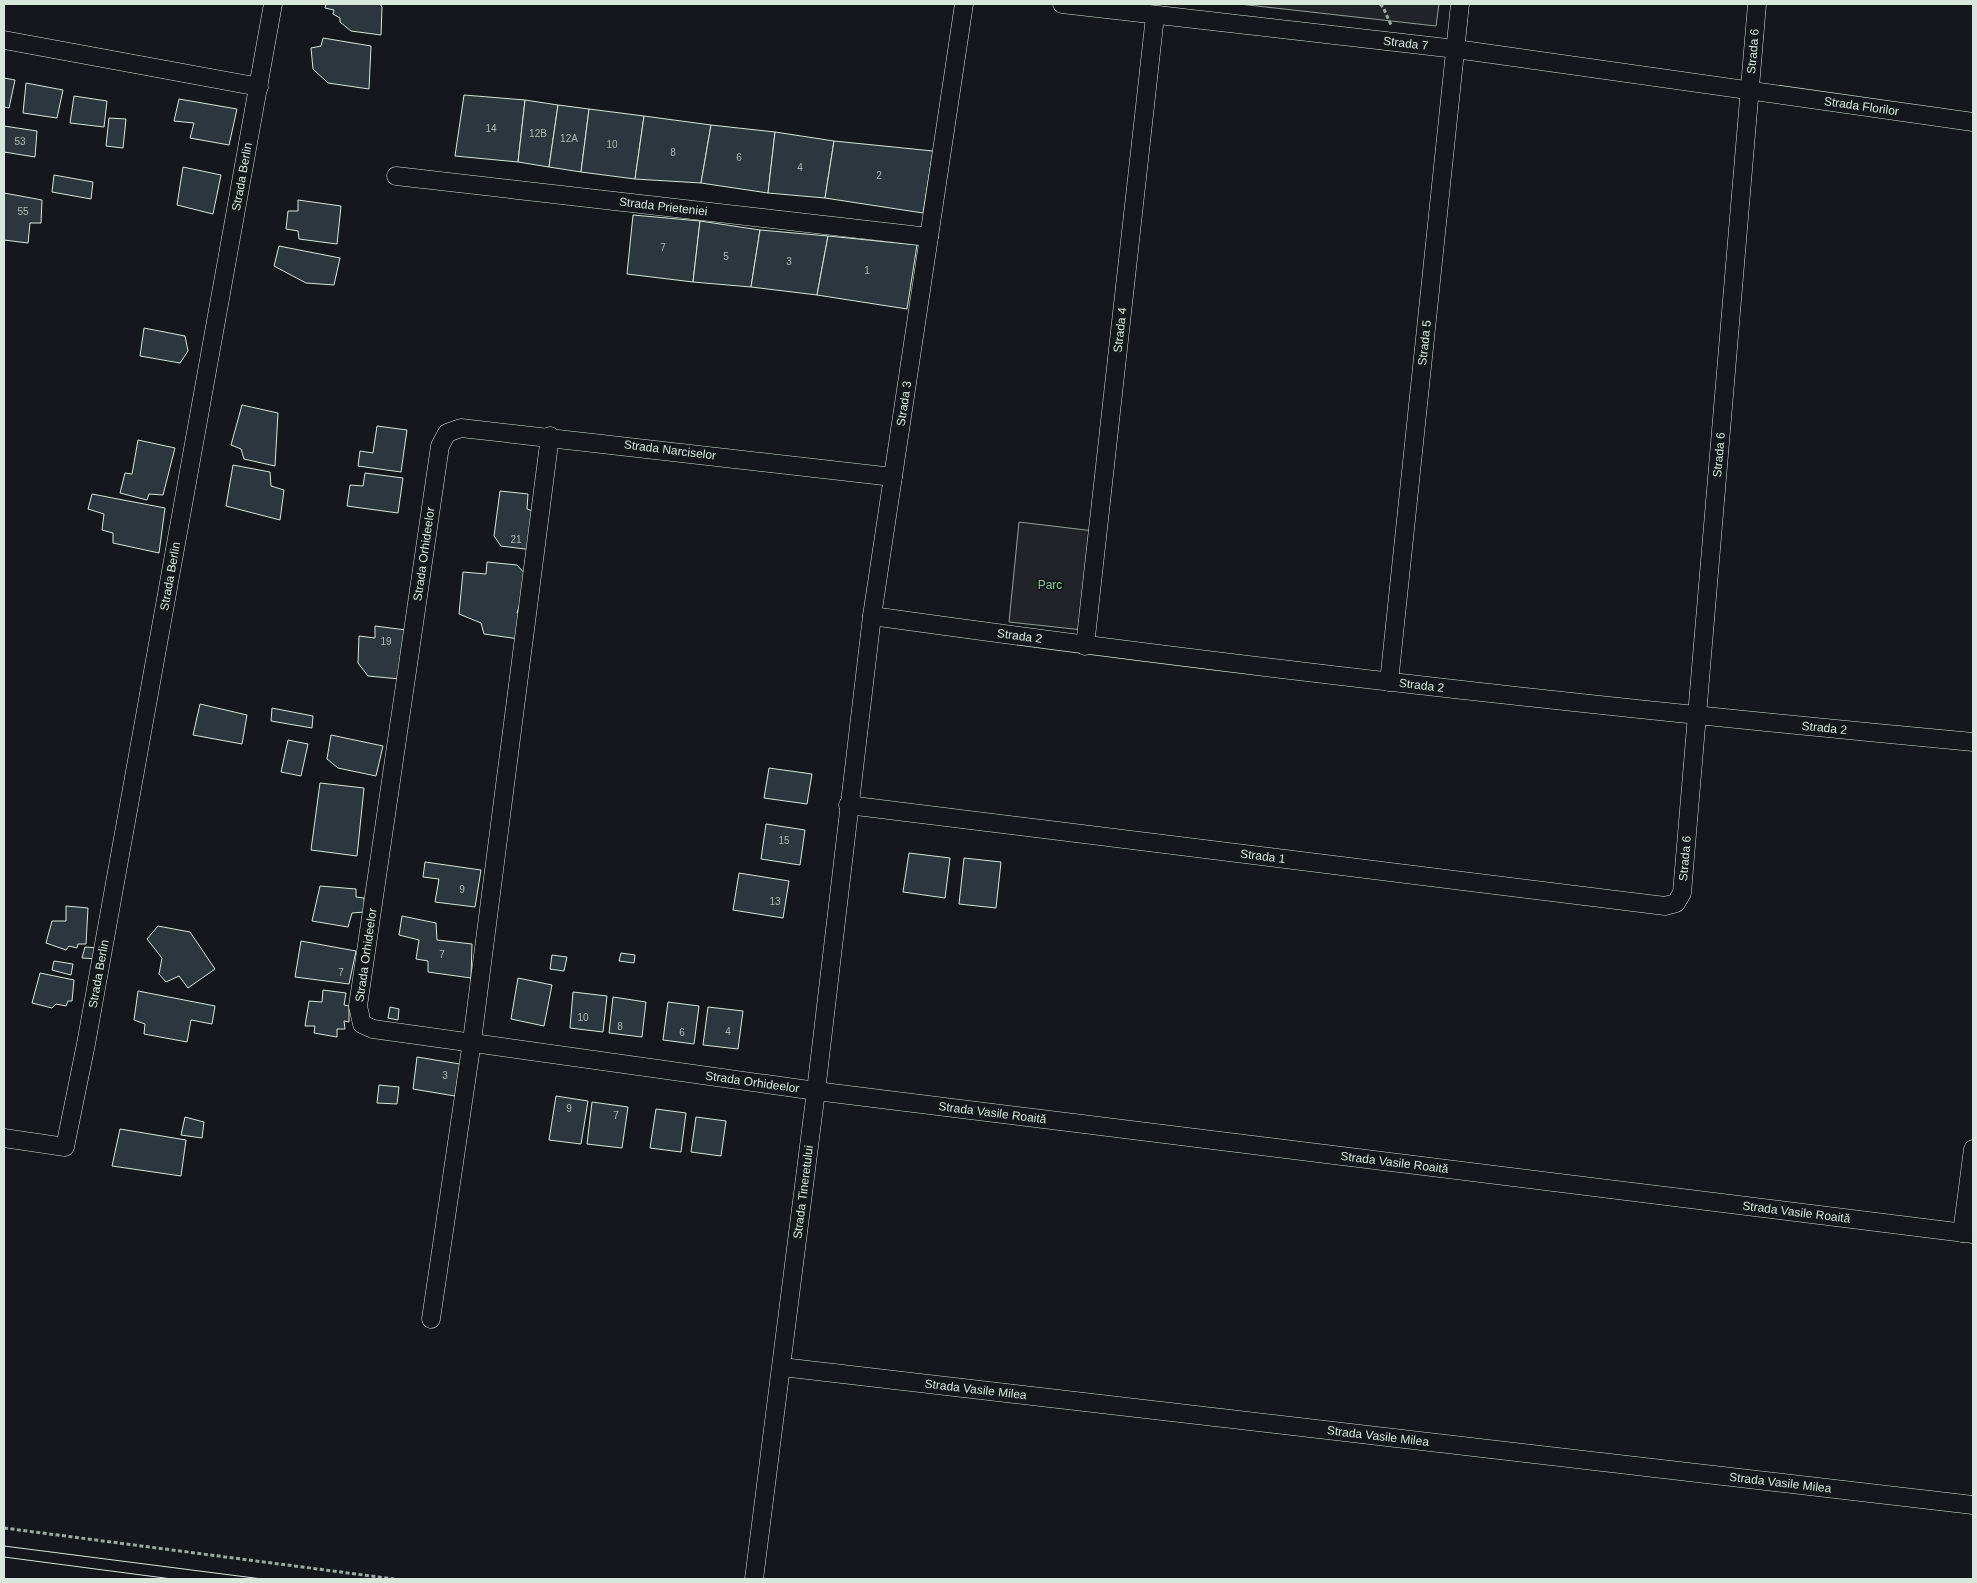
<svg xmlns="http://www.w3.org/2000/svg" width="1977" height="1583" font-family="Helvetica,sans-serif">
<rect width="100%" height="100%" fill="#14181c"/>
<!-- green -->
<g fill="#202428" stroke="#939e99">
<path d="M1239 4H1439L1436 26Z"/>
<path d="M1019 522 1094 531 1083 630 1009 622Z"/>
</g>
<!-- building -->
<g fill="#2c363c" stroke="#d8e6dc">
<path d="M326 4H380L382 7 381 35 351 31 340 22V18L333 14 334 10 325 8Z"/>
<path d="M323 38 371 46 369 89 328 83 313 69 311 48 321 46Z"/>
<path d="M4 78 15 80 9 108 4 107Z"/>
<path d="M26 83 63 90 57 118 23 113Z"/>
<path d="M464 95 525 100 518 162 455 156Z"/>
<path d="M74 96 107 101 104 127 70 123Z"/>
<path d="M179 99 237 109 229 145 190 138 194 123 174 121Z"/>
<path d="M525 100 558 105 549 167 518 162Z"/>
<path d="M558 105 589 109 581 172 549 167Z"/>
<path d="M589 109 644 116 635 179 581 172Z"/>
<path d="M644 116 711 125 701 183 635 179Z"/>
<path d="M109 118 126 119 123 148 106 146Z"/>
<path d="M711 125 775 132 768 193 701 183Z"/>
<path d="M4 126 37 131 35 157 4 152Z"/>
<path d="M775 132 834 141 825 198 768 193Z"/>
<path d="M834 141 933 151 923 213 825 198Z"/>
<path d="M183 167 221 175 213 214 177 205Z"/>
<path d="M54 175 93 182 91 199 52 192Z"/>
<path d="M4 193 42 200 41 223H30L28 243 4 240Z"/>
<path d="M298 200 341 206 337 244 299 239 298 231 286 229 288 211H298Z"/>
<path d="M633 215 700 221 693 282 627 274Z"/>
<path d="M700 221 760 230 751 287 693 282Z"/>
<path d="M760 230 828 236 817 295 751 287Z"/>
<path d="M828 236 917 245 907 309 817 295Z"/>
<path d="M279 246 340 258 334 285 306 283 274 266Z"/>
<path d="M144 328 185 336 188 351 180 363 140 356Z"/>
<path d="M242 405 278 413 275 466 244 459 241 449 231 445Z"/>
<path d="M377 426 407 430 401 472 358 466 360 451 373 453Z"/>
<path d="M138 440 175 448 163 495 149 494 147 500 120 493 125 473 132 474Z"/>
<path d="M233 465 270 472 271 486 284 490 280 520 226 506Z"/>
<path d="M365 473 403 478 398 513 347 506 350 485 363 486Z"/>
<path d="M500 491 528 494 527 509 536 512 533 550 501 546 494 536Z"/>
<path d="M92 494 165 508 159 553 113 543V533L102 530 104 514 88 509Z"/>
<path d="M487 562 517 565 528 577 517 613 522 615 519 639 484 634 481 623 459 614 463 572 486 574Z"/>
<path d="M375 626 406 630 400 679 368 676 358 663 359 636 375 638Z"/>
<path d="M200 704 247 715 242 744 193 735Z"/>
<path d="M272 708 313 716 312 728 271 721Z"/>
<path d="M331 735 383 746 376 776 338 768 327 759Z"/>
<path d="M288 740 308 744 301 776 281 772Z"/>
<path d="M769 768 812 774 807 804 764 798Z"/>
<path d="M320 783 364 788 357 856 311 850Z"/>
<path d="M766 824 805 830 800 865 761 859Z"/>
<path d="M909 853 950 858 945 898 903 892Z"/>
<path d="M964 858 1001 862 996 908 959 904Z"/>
<path d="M425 862 481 870 475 907 435 902 439 879 423 877Z"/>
<path d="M739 873 789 881 783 918 733 910Z"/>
<path d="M320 886 356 889V897L364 898 365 912 352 913 348 927 312 921Z"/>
<path d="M66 906 88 908 86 944H78L77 948 69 946 66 950 46 943 52 921H66Z"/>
<path d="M402 916 436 923 437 940 472 944 471 978 428 972V961L416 959 419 940 399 935Z"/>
<path d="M158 926 190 932 215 969 188 988 179 976 166 982 159 974 162 958 147 939Z"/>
<path d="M301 941 356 951 349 984 295 977Z"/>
<path d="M85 947 99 948V959L82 958Z"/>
<path d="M621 953 635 955 634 963 619 961Z"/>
<path d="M552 955 567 957 564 971 550 969Z"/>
<path d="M54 961 73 964 71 975 52 970Z"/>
<path d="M40 973 74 980 72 1001H68L66 1006 56 1004 52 1008 32 1003Z"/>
<path d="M518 978 552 985 544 1026 511 1019Z"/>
<path d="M323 990 346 993 344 1005 349 1006V1022L344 1021 345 1029H337V1037L314 1033 315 1026H305L309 1001 322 1002Z"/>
<path d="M138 991 215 1006 212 1024 191 1020 187 1042 144 1034 145 1024 134 1020Z"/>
<path d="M573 992 607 996 603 1032 570 1028Z"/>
<path d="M613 997 646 1002 642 1037 609 1033Z"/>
<path d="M668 1002 699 1006 694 1044 663 1040Z"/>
<path d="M390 1007 399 1009 398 1020 388 1018Z"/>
<path d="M708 1007 743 1011 738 1049 703 1045Z"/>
<path d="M417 1057 460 1064 455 1096 413 1089Z"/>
<path d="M379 1085 399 1087 397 1104 377 1103Z"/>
<path d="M556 1096 588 1101 581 1144 549 1140Z"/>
<path d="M592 1102 628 1107 622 1148 587 1144Z"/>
<path d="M656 1109 686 1113 681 1152 650 1148Z"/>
<path d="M185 1117 204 1122 202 1138 181 1135Z"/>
<path d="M696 1117 726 1121 721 1156 691 1152Z"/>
<path d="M120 1129 186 1140 181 1176 112 1166Z"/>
</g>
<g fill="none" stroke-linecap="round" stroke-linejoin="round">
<!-- minor casing -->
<g stroke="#d8e6dc" stroke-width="19">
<g id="minor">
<path id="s1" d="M1062 4 1456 49 1973 122"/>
<path d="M4 40 259 87"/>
<path id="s2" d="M396 176 929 237"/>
<path id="s3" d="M893 477 461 428 447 433 440 446 358 1006 362 1024 373 1029 816 1091 1973 1234"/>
<path id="s4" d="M872 616C1238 667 1605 708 1973 742"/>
<path id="s5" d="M1085 646 1155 16"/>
<path id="s6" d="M1389 682 1460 4"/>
<path id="s7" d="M848 805 1665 906 1676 903 1682 893 1757 4"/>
<path id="s8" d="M4 1138 65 1147 86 1044 273 4"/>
<path d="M1962 1233 1973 1149"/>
<path d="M431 1319 472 1041 550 436"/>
<path id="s9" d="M782 1367 1973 1505"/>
<path id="s10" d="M754 1579 816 1091 872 616 964 4"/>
</g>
</g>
<!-- path -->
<g stroke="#9da8a2" stroke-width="3" stroke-dasharray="4 2.5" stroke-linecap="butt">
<path d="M1380 4 1383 7 1391 25"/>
<path d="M4 1528 394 1579"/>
</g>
<!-- minor -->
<use href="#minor" stroke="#14181c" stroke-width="18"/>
<!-- tram -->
<g stroke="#d8e6dc" stroke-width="1">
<path d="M4 1546 262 1579"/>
<path d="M4 1557 172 1579"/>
</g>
</g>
<g text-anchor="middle" stroke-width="4" stroke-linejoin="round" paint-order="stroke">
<!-- number labels -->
<g font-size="10" fill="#adbab4">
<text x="491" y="132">14</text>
<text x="538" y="137">12B</text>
<text x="569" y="142">12A</text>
<text x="20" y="145">53</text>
<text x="612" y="148">10</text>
<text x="673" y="156">8</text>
<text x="739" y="161">6</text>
<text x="800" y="171">4</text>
<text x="879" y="179">2</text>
<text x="23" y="215">55</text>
<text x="663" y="251">7</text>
<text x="726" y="260">5</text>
<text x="789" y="265">3</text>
<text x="867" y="274">1</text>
<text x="516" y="543">21</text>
<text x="386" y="645">19</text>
<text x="784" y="844">15</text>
<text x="462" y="893">9</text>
<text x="775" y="905">13</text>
<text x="442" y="958">7</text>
<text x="341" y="976">7</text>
<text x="583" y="1021">10</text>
<text x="620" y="1030">8</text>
<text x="728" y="1035">4</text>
<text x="682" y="1036">6</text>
<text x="445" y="1079">3</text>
<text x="569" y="1112">9</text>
<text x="616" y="1119">7</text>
</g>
<!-- street labels -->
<g font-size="12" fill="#d8e6dc" stroke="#14181c">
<text dy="4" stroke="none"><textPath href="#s1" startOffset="346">Strada 7</textPath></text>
<text dy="4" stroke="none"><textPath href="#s7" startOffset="1691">Strada 6</textPath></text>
<text dy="4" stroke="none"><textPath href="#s1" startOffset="806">Strada Florilor</textPath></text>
<text dy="4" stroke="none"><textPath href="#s8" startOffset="1048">Strada Berlin</textPath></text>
<text dy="4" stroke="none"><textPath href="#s2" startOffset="269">Strada Prieteniei</textPath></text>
<text dy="4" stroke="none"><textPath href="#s5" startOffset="318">Strada 4</textPath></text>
<text dy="4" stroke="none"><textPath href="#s6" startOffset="341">Strada 5</textPath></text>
<text dy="4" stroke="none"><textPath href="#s10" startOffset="1185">Strada 3</textPath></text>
<text transform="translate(670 450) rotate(7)" y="4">Strada Narciselor</text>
<text dy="4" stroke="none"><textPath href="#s7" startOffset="1286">Strada 6</textPath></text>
<text transform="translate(424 554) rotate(-82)" y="4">Strada Orhideelor</text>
<text dy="4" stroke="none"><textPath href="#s8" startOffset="642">Strada Berlin</textPath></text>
<text dy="4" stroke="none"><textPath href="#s4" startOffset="149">Strada 2</textPath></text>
<text dy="4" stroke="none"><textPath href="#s4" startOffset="554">Strada 2</textPath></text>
<text dy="4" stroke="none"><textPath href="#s4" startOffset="959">Strada 2</textPath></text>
<text dy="4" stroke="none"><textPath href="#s7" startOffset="418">Strada 1</textPath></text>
<text dy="4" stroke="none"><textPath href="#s7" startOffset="881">Strada 6</textPath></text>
<text transform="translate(366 955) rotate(-82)" y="4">Strada Orhideelor</text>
<text dy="4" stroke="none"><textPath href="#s8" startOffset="238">Strada Berlin</textPath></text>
<text dy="4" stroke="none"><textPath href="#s3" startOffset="1444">Strada Orhideelor</textPath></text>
<text dy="4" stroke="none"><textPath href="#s3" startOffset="1686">Strada Vasile Roaită</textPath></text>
<text dy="4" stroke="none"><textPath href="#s3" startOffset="2091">Strada Vasile Roaită</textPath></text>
<text dy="4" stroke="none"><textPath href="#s10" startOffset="390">Strada Tineretului</textPath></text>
<text dy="4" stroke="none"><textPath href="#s3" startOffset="2496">Strada Vasile Roaită</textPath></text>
<text dy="4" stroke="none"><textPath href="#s9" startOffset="195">Strada Vasile Milea</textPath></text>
<text dy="4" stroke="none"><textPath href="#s9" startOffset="600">Strada Vasile Milea</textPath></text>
<text dy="4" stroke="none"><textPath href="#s9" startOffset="1005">Strada Vasile Milea</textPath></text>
</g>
<!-- park labels -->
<g font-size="12" fill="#8ac095" stroke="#14181c">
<text x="1050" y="589">Parc</text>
</g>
</g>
<!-- border -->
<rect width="1977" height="1583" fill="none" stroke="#d8e6dc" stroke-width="10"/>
</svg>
